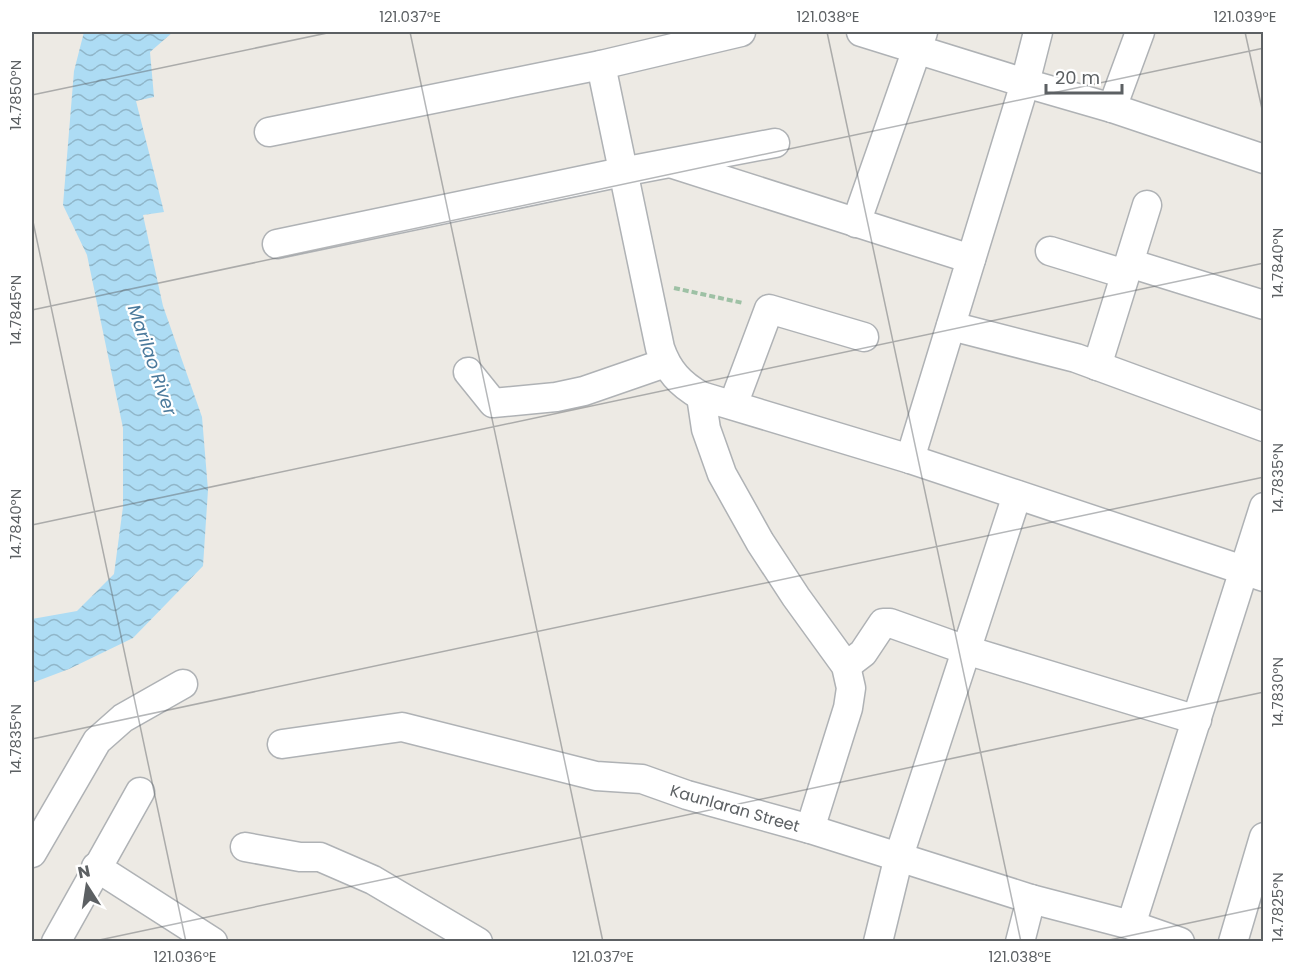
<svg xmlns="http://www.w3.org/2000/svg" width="1295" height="973" font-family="Poppins,sans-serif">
<defs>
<pattern id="water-waves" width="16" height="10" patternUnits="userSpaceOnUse" patternTransform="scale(1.5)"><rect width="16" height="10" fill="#addcf4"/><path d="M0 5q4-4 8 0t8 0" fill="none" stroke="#90b6c9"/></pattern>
</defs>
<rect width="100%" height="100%" fill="#edeae4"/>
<!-- water -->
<path fill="url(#water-waves)" d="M84 32H173L150 52 154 97 136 101 164 212 143 215 163 306 202 417 208 490 203 566 133 638 69 669 32 683V619L77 611 114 574 123 507V428L87 255 63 205 74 71Z"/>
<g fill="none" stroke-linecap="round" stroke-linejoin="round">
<!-- minor casing -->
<g stroke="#afb2b5" stroke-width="31">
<g id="minor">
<path d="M861 32 1025 83 1112 108 1264 159"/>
<path d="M601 65 660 348C668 371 680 384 701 396L910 459 1264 577"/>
<path d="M1112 108 1140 32"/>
<path d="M269 132 601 65 741 32"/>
<path d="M673 164 971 259"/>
<path d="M856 223 923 32"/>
<path d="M277 244 622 172 775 143"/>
<path d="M1050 251 1125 274"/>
<path d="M1129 263 1264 305"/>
<path d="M951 326 1076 358 1264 427"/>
<path d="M1097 366 1147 205"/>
<path d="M468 372 493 403 556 397 584 391 665 363"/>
<path d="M701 396 706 429 722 474 760 542 796 597 846 666 851 688 848 708 810 829"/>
<path d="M733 405 769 309 864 337"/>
<path d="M910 459 1025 83 1038 32"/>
<path d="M846 666 863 653 883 623H890L966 650 1197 720"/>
<path d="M282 744 402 727 596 776 642 779 687 795 810 829 1031 899 1131 925 1180 942"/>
<path d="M245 847 300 857H320L373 880 478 942"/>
<path d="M32 853 97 741 123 718 183 684"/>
<path d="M96 867 213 942"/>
<path d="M1131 925 1264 507"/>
<path d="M56 942 140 792"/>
<path d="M878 942 899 856 1017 495"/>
<path d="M1020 942 1031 899"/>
<path d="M1233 942 1264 837"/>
</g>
</g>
<!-- path -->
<path stroke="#9ec1a5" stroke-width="4" stroke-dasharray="6 3" stroke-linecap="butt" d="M674 288 743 303"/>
<!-- minor -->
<use href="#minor" stroke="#fff" stroke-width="28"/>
</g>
<!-- ticks -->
<path fill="none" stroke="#5c6063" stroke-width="1.5" stroke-opacity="0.45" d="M410 32 603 942M827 32 1021 942M1245 32 1264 118M32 95 332 32M32 217 186 942M32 310 1264 48M32 525 1264 263M32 739 1264 477M90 942 1264 692M1100 942 1264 907"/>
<g text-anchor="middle" stroke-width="4.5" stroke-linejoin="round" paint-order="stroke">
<!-- street labels -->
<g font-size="16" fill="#5c6063" stroke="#fff">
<text transform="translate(735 808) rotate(16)" y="6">Kaunlaran Street</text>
</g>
<!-- water labels -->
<g font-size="18" font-style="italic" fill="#4a799b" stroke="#fff">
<text transform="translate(152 360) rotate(71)" y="6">Marilao River</text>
</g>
</g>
<!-- border -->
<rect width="1295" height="973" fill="none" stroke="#ffffff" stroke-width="66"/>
<!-- north arrow -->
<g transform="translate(87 886) rotate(348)" stroke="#ffffff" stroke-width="4.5" paint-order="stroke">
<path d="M0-4.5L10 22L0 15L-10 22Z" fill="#5c6063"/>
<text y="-9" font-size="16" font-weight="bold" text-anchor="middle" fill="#5c6063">N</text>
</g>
<!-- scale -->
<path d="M1046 84v9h76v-9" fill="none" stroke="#5c6063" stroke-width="3"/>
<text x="1055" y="84" font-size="18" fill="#5c6063" stroke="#ffffff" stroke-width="4.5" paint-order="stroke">20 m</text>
<rect x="33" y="33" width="1229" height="907" fill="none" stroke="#5c6063" stroke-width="2"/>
<g font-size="15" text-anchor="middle" fill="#5c6063">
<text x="410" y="22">121.037°E</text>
<text x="828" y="22">121.038°E</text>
<text x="1245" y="22">121.039°E</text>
<text transform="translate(16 95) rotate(-90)" y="5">14.7850°N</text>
<text transform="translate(1278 263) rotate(-90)" y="5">14.7840°N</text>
<text transform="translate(16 310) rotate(-90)" y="5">14.7845°N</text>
<text transform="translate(1278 478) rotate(-90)" y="5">14.7835°N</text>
<text transform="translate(16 524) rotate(-90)" y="5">14.7840°N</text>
<text transform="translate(1278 692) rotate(-90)" y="5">14.7830°N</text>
<text transform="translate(16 739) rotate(-90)" y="5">14.7835°N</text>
<text transform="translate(1278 907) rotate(-90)" y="5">14.7825°N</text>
<text x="185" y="962">121.036°E</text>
<text x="603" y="962">121.037°E</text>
<text x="1020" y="962">121.038°E</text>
</g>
</svg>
